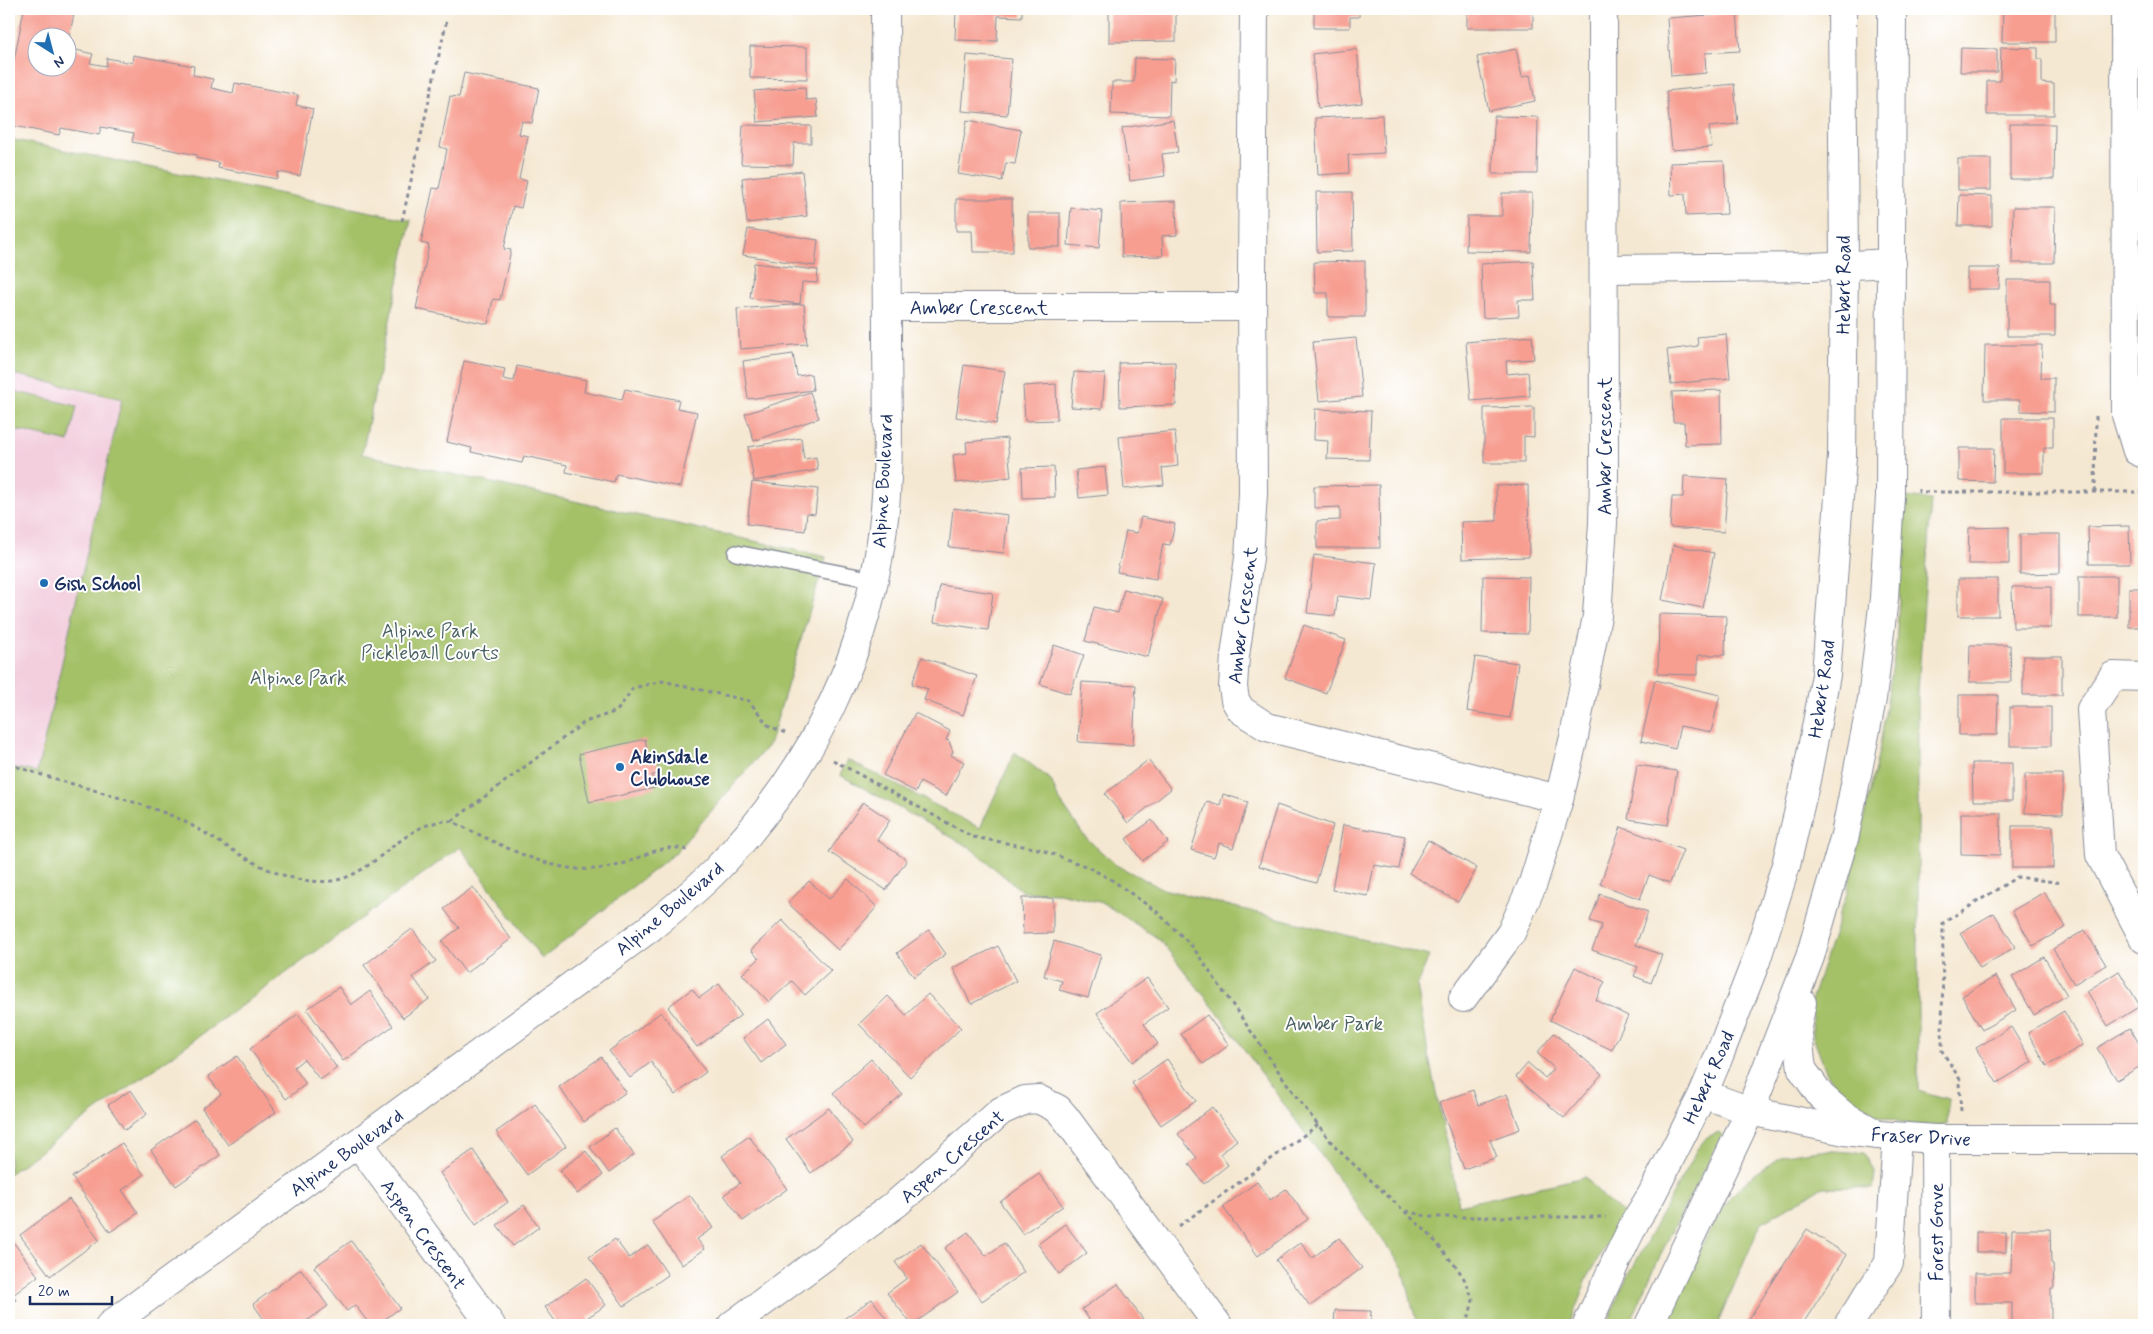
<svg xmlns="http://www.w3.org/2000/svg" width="2153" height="1334" font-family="Mynerve,sans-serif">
<rect width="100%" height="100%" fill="#fff"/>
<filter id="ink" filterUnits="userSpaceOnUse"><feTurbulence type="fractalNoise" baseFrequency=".02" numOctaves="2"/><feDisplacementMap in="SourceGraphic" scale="10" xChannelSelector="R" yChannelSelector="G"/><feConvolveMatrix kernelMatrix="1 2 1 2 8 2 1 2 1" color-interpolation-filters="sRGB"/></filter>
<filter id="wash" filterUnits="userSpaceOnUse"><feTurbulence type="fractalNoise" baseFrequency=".0096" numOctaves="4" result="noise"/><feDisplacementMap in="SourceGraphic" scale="20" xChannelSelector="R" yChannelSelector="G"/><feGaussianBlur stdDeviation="1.12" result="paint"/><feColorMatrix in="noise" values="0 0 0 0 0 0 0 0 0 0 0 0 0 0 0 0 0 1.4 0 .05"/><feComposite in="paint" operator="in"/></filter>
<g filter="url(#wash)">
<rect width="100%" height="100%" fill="#f5e8d2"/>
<!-- built -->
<path fill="#f3cfde" d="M9 373 122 399 37 772 9 767Z"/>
<!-- green -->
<g fill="#a4c168" stroke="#607863">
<path d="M9 139 411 220 362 454 826 557 770 743 675 853 542 959 460 847 9 1174V767L37 772 122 399 9 373Z"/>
<path d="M9 390 77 406 69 442 9 428Z"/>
<path d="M1906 497 1931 500 1918 692V1090L1948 1099 1947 1125H1913L1874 1115 1846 1097 1827 1074 1813 1037 1811 1001 1847 893 1880 746 1896 644Z"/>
<path d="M1015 752 1051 780 1058 798 1085 837 1116 865 1163 889 1429 956 1417 985 1428 1053 1459 1205 1585 1177 1608 1202 1623 1212 1588 1277 1569 1325H1417L1403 1268 1217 1012 1159 939 1103 903 1059 893 1023 892 969 847 840 775 848 760 980 828Z"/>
<path d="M1719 1132 1722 1135 1720 1140C1687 1201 1655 1261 1630 1325H1607L1621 1289 1697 1149 1707 1137Z"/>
<path d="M1819 1150 1864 1153 1875 1173 1873 1188 1823 1187 1761 1223 1717 1325H1666L1701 1246 1730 1197 1754 1174 1784 1155Z"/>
</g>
<g id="blocks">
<!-- building -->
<g fill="#f79e91">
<path d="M24 9H75L69 38H38V68H68V48L93 54 90 63 106 66 107 58 132 63 133 55 194 66 193 75 213 79 211 88 233 93 235 83 298 95 296 105 313 109 300 176 278 172 277 179 218 168 219 163 196 158 197 155 132 142 134 133 101 127 99 135 61 128 59 135 9 125V86Z"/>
<path d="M956 9H1022V17L998 16 997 41 955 40Z"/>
<path d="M1109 9H1176V41L1109 42Z"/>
<path d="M1314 9H1359V17H1350V28H1314Z"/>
<rect x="1467" y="9" width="66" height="19"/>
<path d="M2003 9H2046V11H2055V42H2002Z"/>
<path d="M1737 13 1740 51 1705 53 1706 73 1671 76 1667 18Z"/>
<path d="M750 46 807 47V79L750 78Z"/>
<path d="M2001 47 2038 48V59H2042V83L2054 84V115H1987V81H2000Z"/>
<path d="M1961 48 1997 49V72H1960Z"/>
<path d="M1357 49 1362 103 1318 108 1312 54Z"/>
<path d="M1516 49 1522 77 1530 75 1535 101 1489 111 1477 57Z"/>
<path d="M967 55 1012 59 1007 115 962 111Z"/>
<path d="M1135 58 1175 59 1174 81 1170 80 1169 116 1111 114 1112 82H1134Z"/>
<path d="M464 73 539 88 532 123 522 121 519 134 528 136 519 179 527 181 521 208 513 206 504 249 511 250 500 300 493 299 488 324 416 309 429 245 421 243 433 188 439 189 447 149 440 147 450 96 459 97Z"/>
<path d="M1734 84 1738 124 1709 127 1712 147 1672 150 1666 91Z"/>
<path d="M805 87 806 100 816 99 818 117 757 122 754 91Z"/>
<path d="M1382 115 1384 153 1348 155 1349 173 1318 175 1315 118Z"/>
<path d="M1494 116 1538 117 1537 174H1493Z"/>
<path d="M967 120 1021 130 1015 164 1006 163 1002 181 958 174Z"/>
<path d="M1173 120 1178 152 1162 154 1165 176 1130 181 1122 128Z"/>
<path d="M2010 124H2055L2054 179H2010Z"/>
<path d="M743 125 811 126V143H794L793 165 741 164Z"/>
<rect x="1958" y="159" width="33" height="31"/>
<path d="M1724 161 1727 214 1686 216 1685 194 1671 195 1670 163Z"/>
<path d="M802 171 807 216 747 223 742 178Z"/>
<path d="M1316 192H1352L1353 251 1317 252Z"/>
<path d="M1502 193H1532L1531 252 1466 251 1467 216H1502Z"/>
<path d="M1959 195 1992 196V226H1958Z"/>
<path d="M956 199H1012L1013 252H973L972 231H956Z"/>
<path d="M1176 201 1177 235 1162 236 1163 256 1122 257 1121 203Z"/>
<path d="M2013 207H2055L2054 263H2012Z"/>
<path d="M1071 208 1102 211 1099 248 1068 245Z"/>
<rect x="1028" y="213" width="32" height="34"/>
<path d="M748 229 818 240 815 266 743 255Z"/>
<path d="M1365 261V317H1328V293H1315L1314 262Z"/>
<path d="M1533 261 1535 300H1518L1519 316 1483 318 1481 264Z"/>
<path d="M754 263 818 270 817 283 802 282 800 304 750 298Z"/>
<path d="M1967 268H2000L1999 289H1967Z"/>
<path d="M2007 280H2050V305H2055V336H2007Z"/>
<path d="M804 304 807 344 740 349 737 309Z"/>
<path d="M1726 334 1730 378 1671 384 1667 350 1698 346 1697 337Z"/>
<path d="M1532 336 1534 359 1506 361 1507 374 1528 372 1530 396 1471 401 1466 342Z"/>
<path d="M1356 338 1362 397 1319 401 1313 342Z"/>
<path d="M1985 345H2042L2041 378H2054V412L2020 411V400H1984Z"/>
<path d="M793 354 797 376 811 374 813 390 748 399 743 361Z"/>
<path d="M464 361 505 369 503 379 514 381 517 366 586 380 584 392 622 400 625 389 679 400 677 408 697 412 680 487 616 474 614 482 566 472 567 465 524 456 522 463 471 452 472 448 447 442Z"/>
<path d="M1175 362 1176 405 1120 407 1119 363Z"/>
<path d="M964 365 1005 371 996 424 956 417Z"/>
<path d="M1074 372 1105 374 1102 409 1071 407Z"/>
<path d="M1056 384 1057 420 1025 421 1023 386Z"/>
<path d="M1721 390 1722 444 1685 445 1684 422H1673L1672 392Z"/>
<path d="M810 392 819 418 754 441 745 414Z"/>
<path d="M1534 407V437L1524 436V463H1484V408Z"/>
<path d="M1315 409 1371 411 1369 460 1327 459 1328 441 1314 440Z"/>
<path d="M2003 418H2053V448H2044V473H2003Z"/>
<path d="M1175 431 1178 466 1162 468 1164 485 1124 489 1119 437Z"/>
<path d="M801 438 804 459 816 457 818 470 754 481 748 447Z"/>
<path d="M1007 438 1011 477 956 483 953 455 967 453 966 442Z"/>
<path d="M1959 448H1994L1993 482 1959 481Z"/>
<path d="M1054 467 1055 497 1023 498 1022 468Z"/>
<path d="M1105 467 1108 495 1079 498 1076 470Z"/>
<path d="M1684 476 1728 479 1724 532 1670 528 1672 497H1683Z"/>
<path d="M752 482 818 489 815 514 807 513 805 531 747 524Z"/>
<path d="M1379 485 1380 548H1317V521L1340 520V507L1314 508V486Z"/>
<path d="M1528 485 1529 557 1462 559 1461 522 1497 521 1496 486Z"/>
<path d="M953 508 1008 515 1004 553 949 547Z"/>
<path d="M1141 517 1175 524 1170 545 1163 544 1156 579 1117 572 1126 531 1137 533Z"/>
<path d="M2129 526 2130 564H2089L2088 527Z"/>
<path d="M2009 527V564H1968L1969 528Z"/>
<path d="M2020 534H2060V573L2020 574Z"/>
<rect x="2141" y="535" width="3" height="41"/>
<path d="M1673 545 1714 553 1703 608 1662 600Z"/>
<path d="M1314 555 1376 563 1372 600 1338 596 1335 616 1307 613Z"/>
<path d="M1483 576 1529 577 1528 634 1482 633Z"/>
<rect x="2079" y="576" width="38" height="41"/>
<rect x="1958" y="579" width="40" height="37"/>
<path d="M940 585 993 593 988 630 934 622Z"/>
<path d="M2012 587H2051V628H2013Z"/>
<rect x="2129" y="588" width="15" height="39"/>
<path d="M1124 589 1163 599 1148 657 1085 641 1094 607 1118 613Z"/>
<path d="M1659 614 1726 616 1725 655H1698V675L1658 674Z"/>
<path d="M1304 625 1346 640 1326 693 1285 678Z"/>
<path d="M1054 645 1084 655 1070 694 1040 684Z"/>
<path d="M1970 645H2010L2011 682H1969Z"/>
<rect x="2023" y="656" width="39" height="39"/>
<path d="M922 657 977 676 963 715 924 700 928 689 912 684Z"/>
<path d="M1475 657 1518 663 1510 718 1467 711Z"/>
<path d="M1655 680 1720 695 1711 732 1680 726 1675 749 1641 741Z"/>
<path d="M1082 682 1136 685 1133 745 1078 742Z"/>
<path d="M1959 695H1998L1997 735H1959Z"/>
<rect x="2010" y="707" width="41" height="39"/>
<path d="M915 713 950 731 946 740 949 741 953 752 951 755 964 762 946 796 920 782 916 792 883 775Z"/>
<path d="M645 739 649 760 656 758 660 774 652 775 655 788 589 802 579 754Z"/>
<path d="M1148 760 1171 789 1128 823 1105 794Z"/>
<path d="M1972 763H2012V801H1973Z"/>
<path d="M1637 765 1677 771 1668 825 1628 819Z"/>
<path d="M2025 774H2063V814L2025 813Z"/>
<path d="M1223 794 1248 802 1233 848 1219 843 1214 857 1191 850 1207 801 1220 805Z"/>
<path d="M863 802 890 820 877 840 907 860 886 890 829 852Z"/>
<path d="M1277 805 1333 825 1316 883 1259 866Z"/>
<path d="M1961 813H2001L2000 855 1961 854Z"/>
<path d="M1152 820 1168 842 1142 861 1126 839Z"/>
<path d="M1343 825 1405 836 1399 869 1374 865 1368 896 1332 890Z"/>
<rect x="2012" y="826" width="41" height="42"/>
<path d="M1621 827 1683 850 1670 883 1649 875 1640 899 1600 884Z"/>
<path d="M1428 840 1477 868 1458 902 1409 873Z"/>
<path d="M848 879 877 907 838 950 788 903 809 881 829 899Z"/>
<path d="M473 887 511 939 466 973 442 941 459 928 444 909Z"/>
<path d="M2044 892 2066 927 2033 946 2012 911Z"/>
<path d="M1600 894 1648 912 1636 945 1662 955 1651 983 1634 976 1638 967 1592 950 1602 925 1590 921Z"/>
<path d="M1022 898H1053V933L1023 934Z"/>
<path d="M1994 913 2015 947 1980 968 1960 933Z"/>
<path d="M782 920 831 971 805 995 792 981 769 1002 742 974 759 959 751 950Z"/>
<path d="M412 929 436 961 413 977 429 999 403 1018 364 965Z"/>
<path d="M929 930 946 954 914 977 897 953Z"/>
<path d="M2085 930 2106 965 2074 984 2053 949Z"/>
<path d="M1054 941 1101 955 1088 998 1059 990 1062 981 1044 976Z"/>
<path d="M998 946 1016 981 971 1004 953 968Z"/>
<path d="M2044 957 2067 995 2034 1015 2012 977Z"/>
<path d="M1575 967 1605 982 1596 1000 1628 1016 1612 1050 1550 1020Z"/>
<path d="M2119 971 2140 1006 2108 1026 2087 991Z"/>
<path d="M1996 976 2016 1010 1982 1030 1962 996Z"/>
<path d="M1147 978 1168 1007 1144 1024 1158 1044 1132 1062 1097 1013Z"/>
<path d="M719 984 741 1015 697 1047 668 1007 692 989 699 998Z"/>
<path d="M339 987 351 1005 370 991 393 1026 343 1061 307 1009Z"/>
<path d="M928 994 961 1028 910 1077 859 1024 888 996 906 1015Z"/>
<path d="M2064 1011 2083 1045 2047 1066 2028 1033Z"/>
<path d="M661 1012 706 1072 675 1095 651 1062 630 1078 609 1051Z"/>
<path d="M298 1014 337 1068 320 1080 304 1059 294 1067 306 1084 286 1099 250 1049Z"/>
<path d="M1207 1015 1229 1045 1203 1064 1181 1034Z"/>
<path d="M768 1019 786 1044 761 1063 743 1038Z"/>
<path d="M2011 1027 2032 1062 1997 1083 1976 1048Z"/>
<path d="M2130 1028 2144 1052V1064L2117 1080 2097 1048Z"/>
<path d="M1554 1033 1602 1074 1564 1118 1516 1077 1528 1063 1545 1078 1554 1068 1537 1053Z"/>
<path d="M237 1056 276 1112 228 1145 202 1108 221 1094 208 1076Z"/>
<path d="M601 1057 626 1092 584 1122 559 1087Z"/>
<path d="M871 1059 902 1094 864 1128 833 1093Z"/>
<path d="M1167 1059 1196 1101 1161 1125 1132 1083Z"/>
<path d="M131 1090 147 1114 125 1130 108 1105Z"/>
<path d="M1473 1090 1478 1105 1507 1094 1520 1129 1490 1140 1497 1157 1464 1169 1439 1103Z"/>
<path d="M535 1104 566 1146 527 1175 496 1132Z"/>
<path d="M1212 1107 1237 1140 1220 1154 1228 1165 1204 1184 1189 1164 1197 1158 1178 1134Z"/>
<path d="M829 1108 853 1142 811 1173 786 1139Z"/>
<path d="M195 1119 220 1155 176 1186 151 1150Z"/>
<path d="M615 1128 634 1155 609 1173 590 1147Z"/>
<path d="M749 1136 787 1189 743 1221 724 1195 740 1183 722 1156Z"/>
<path d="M122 1143 144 1175 122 1190 138 1213 110 1232 72 1177Z"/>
<path d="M473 1150 508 1202 476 1225 440 1173Z"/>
<path d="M586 1151 603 1175 577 1194 560 1170Z"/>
<path d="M1039 1174 1063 1206 1023 1234 1000 1202Z"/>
<path d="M1257 1182 1270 1200 1286 1189 1308 1219 1258 1256 1223 1207Z"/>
<path d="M690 1195 713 1228 697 1239 705 1249 682 1265 652 1222Z"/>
<path d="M69 1199 99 1240 50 1276 20 1235Z"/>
<path d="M524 1205 539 1227 513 1246 497 1225Z"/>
<path d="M1065 1224 1087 1253 1059 1274 1038 1244Z"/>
<path d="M1807 1229 1847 1255 1802 1325H1745Z"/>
<path d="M2012 1229H2050L2051 1263 2053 1264 2054 1288H2051V1322H2041V1325H2000V1323H2012V1303H1975V1273H2011Z"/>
<path d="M968 1232 986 1256 1004 1243 1024 1272 982 1301 945 1248Z"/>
<rect x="1976" y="1232" width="30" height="20"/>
<path d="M9 1236 38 1276 13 1295 16 1300 9 1305Z"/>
<path d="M1339 1238 1362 1268 1310 1306 1276 1260 1301 1242 1312 1258Z"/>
<path d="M615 1239 629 1258 648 1245 668 1275 624 1306 589 1257Z"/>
<path d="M351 1241 400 1308 377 1325H370L355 1305 347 1311 314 1267Z"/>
<path d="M921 1243 958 1292 912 1325 887 1293 907 1278 895 1262Z"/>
<path d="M301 1269 328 1306 301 1325H268L253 1304Z"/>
<path d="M586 1278 606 1305 587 1318 592 1325H558L545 1307Z"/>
<path d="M1118 1284 1147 1325H1093L1082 1309Z"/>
<path d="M872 1299 891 1325H835Z"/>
<path d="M1335 1310 1371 1311 1370 1325H1334Z"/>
</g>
</g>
</g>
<g filter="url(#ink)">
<use href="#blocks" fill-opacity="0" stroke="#888c98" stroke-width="1"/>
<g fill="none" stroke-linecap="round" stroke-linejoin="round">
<!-- lane casing -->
<g stroke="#888c98" stroke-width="18">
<path id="lane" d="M736 553 874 580"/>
</g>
<!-- street casing -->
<g stroke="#888c98" stroke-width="30">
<g id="street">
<path d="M1254 9 1252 275 1253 494 1249 558 1235 656 1233 687 1235 700 1241 710 1267 727 1559 799"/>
<path d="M2125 9 2126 415 2137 451 2144 454"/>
<path d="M1604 269 1811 267 1892 263"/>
<path d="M887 307H1252"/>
<path d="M2144 677 2113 676 2091 709 2100 855 2144 939"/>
<path d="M1463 998 1511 933 1533 883 1559 799 1574 737 1597 616 1603 523 1604 475 1603 9"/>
<path d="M1935 1139 1936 1325"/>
<path d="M358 1143 491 1325"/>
<path d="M732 1325 897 1203 1001 1111 1025 1100 1038 1099 1058 1109 1065 1117 1218 1325"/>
<path d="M1848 1325 1889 1263 1897 1137"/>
</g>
</g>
<!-- secondary casing -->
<g stroke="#888c98" stroke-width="30">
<g id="secondary">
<path d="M1802 1003 1797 1027 1802 1069 1821 1096 1843 1115 1870 1130"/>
<path d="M1703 1094 1750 1111 1845 1131 1878 1135 1935 1139H2144"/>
<path d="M110 1325 650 928C672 910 694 892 714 872 812 771 872 649 885 509 890 451 887 392 887 334 887 225 885 117 885 9"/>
<path d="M1587 1325 1617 1259 1636 1220 1652 1194 1703 1094 1719 1056 1756 961 1786 865 1806 780 1826 675 1842 456 1844 265 1842 9"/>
<path d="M1649 1325 1750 1111 1810 957 1845 835 1872 699 1884 598 1890 496 1892 9"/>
</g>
</g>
<!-- path -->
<g stroke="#888c98" stroke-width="3" stroke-dasharray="4 4" stroke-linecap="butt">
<path d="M402 221 447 19"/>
<path d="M1919 489V492H2144"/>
<path d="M2095 492 2096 415"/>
<path d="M833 760 973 837 1039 849 1088 867 1112 880 1157 912 1192 946 1295 1095 1336 1148 1428 1233 1458 1269 1466 1282 1473 1300 1467 1325"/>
<path d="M9 764C60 782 114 794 165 813 221 834 266 887 331 881 376 876 404 819 451 821 492 840 546 872 591 869 601 869 612 867 622 864 645 857 662 842 687 850"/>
<path d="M452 821 585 722 617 711 633 688 663 681 749 701 768 725 785 733"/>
<path d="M1961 1111 1959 1083 1961 1081 1942 1051 1943 923 2017 877 2062 883"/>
<path d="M1406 1211 1430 1217H1606"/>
<path d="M1179 1226 1318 1125"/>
</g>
<!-- lane -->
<use href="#lane" stroke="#fff" stroke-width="15"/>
<!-- street -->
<use href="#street" stroke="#fff" stroke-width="28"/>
<!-- secondary -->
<use href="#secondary" stroke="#fff" stroke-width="28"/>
</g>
</g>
<!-- markers -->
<g fill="#1f6fb2" stroke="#fff" stroke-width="2">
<circle cx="44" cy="583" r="5"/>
<circle cx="620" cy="767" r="5"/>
</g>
<g text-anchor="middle" stroke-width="4" stroke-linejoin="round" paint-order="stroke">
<!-- street labels -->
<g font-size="19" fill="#1b2f5e" stroke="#fff">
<text transform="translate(1843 285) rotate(-90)" y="7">Hebert Road</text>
<text x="979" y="314">Amber Crescent</text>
<text transform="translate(1604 446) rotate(-90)" y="7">Amber Crescent</text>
<text transform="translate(882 481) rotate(-87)" y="7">Alpine Boulevard</text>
<text transform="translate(1242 615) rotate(-83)" y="7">Amber Crescent</text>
<text transform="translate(1821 689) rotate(-82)" y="7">Hebert Road</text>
<text transform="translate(669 908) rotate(-40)" y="7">Alpine Boulevard</text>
<text transform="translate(1708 1077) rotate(-66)" y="7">Hebert Road</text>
<text transform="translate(1921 1136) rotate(3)" y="7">Fraser Drive</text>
<text transform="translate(346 1152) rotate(-36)" y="7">Alpine Boulevard</text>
<text transform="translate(952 1156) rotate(-41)" y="7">Aspen Crescent</text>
<text transform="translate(1936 1232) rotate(-90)" y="7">Forest Grove</text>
<text transform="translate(424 1234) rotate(54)" y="7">Aspen Crescent</text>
</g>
<!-- poi labels -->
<g font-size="19" font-weight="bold" fill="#1b2f5e" stroke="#fff" text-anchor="start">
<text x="54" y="590">Gish School</text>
<text x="630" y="763">Akinsdale<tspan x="630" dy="22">Clubhouse</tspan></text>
</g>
<!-- park labels -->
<g font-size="19" fill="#4b6262" stroke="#fff">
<text x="430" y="637">Alpine Park<tspan x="430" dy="22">Pickleball Courts</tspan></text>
<text x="298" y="684">Alpine Park</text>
<text x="1334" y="1030">Amber Park</text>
</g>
</g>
<!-- margin -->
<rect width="2153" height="1334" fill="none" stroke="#fff" stroke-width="30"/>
<!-- north arrow -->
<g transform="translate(52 52) rotate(144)"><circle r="24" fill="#ffffff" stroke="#a4acbf"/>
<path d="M0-4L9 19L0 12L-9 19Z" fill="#1f6fb2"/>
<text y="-8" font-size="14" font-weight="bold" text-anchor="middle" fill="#1b2f5e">N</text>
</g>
<!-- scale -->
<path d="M30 1296v8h82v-8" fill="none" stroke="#1b2f5e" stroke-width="2.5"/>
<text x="38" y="1296" font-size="15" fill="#1b2f5e" stroke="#ffffff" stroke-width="4" paint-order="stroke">20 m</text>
</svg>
